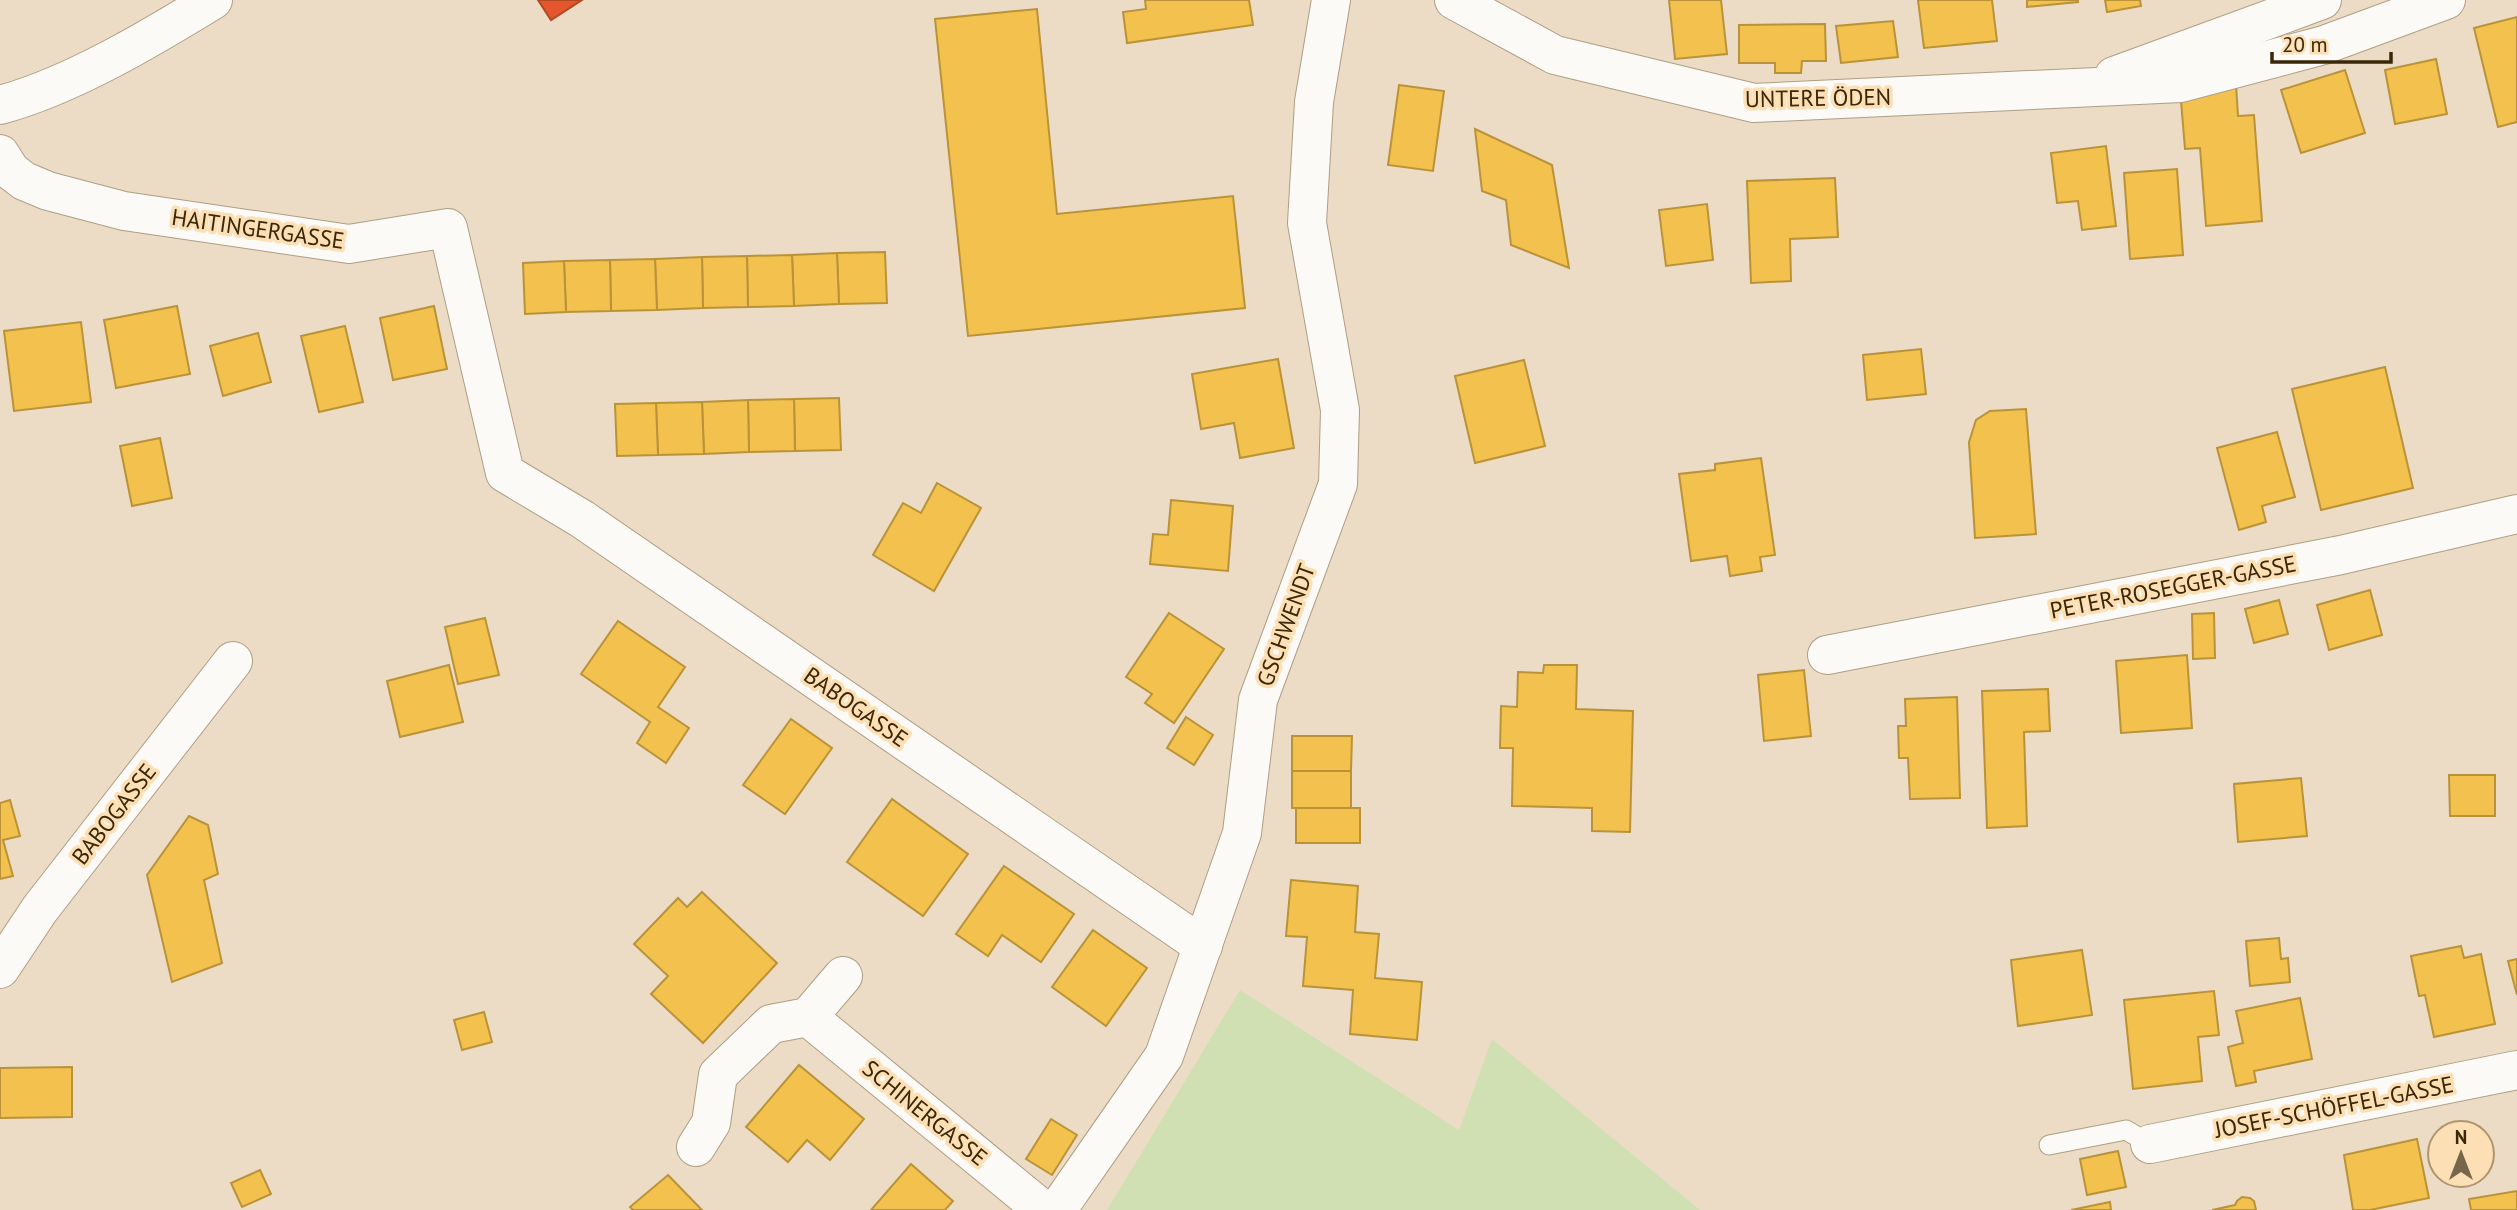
<svg xmlns="http://www.w3.org/2000/svg" width="2517" height="1210" font-family="'PT Sans',sans-serif">
<rect width="100%" height="100%" fill="#eddcc5"/>
<!-- green -->
<path fill="#d0e0b3" d="M1240 990 1459 1130 1492 1039 1700 1210H1107Z"/>
<!-- homes -->
<g fill="#f2c14e" stroke="#ba9339" stroke-width="2">
<path d="M1145 0H1249L1253 25 1127 43 1123 12 1146 9Z"/>
<path d="M1669 0H1721L1727 54 1675 59Z"/>
<path d="M1918 0H1992L1997 41 1924 48Z"/>
<path d="M2027 0H2078V2L2027 7Z"/>
<path d="M2105 0H2140L2141 6 2107 12Z"/>
<path d="M1037 9 1057 214 1233 196 1245 308 968 336 935 19Z"/>
<path d="M2517 17V122L2498 127 2474 28Z"/>
<path d="M1893 21 1898 57 1841 63 1836 26Z"/>
<path d="M1825 24 1826 61H1802L1801 73H1775V63H1739V25Z"/>
<path d="M2436 59 2447 114 2395 124 2385 70Z"/>
<path d="M2345 70 2365 133 2301 153 2281 90Z"/>
<path d="M2236 84 2238 116 2254 115 2262 221 2206 226 2200 148 2185 149 2181 101Z"/>
<path d="M1399 85 1444 91 1433 171 1388 165Z"/>
<path d="M1475 129 1552 165 1569 268 1511 245 1506 200 1482 191Z"/>
<path d="M2106 146 2116 226 2082 230 2078 201 2057 203 2051 153Z"/>
<path d="M2177 169 2183 255 2130 259 2124 173Z"/>
<path d="M1835 178 1838 237 1790 239 1791 281 1751 283 1747 181Z"/>
<path d="M1707 204 1713 260 1666 266 1659 210Z"/>
<path d="M885 252 887 303 839 304 837 253Z"/>
<path d="M837 253 839 304 794 306 792 255Z"/>
<path d="M792 255 794 306 748 307 747 256Z"/>
<path d="M747 256 748 307 703 308 702 257Z"/>
<path d="M702 257 703 308 657 310 655 259Z"/>
<path d="M655 259 657 310 611 311 610 260Z"/>
<path d="M610 260 611 311 566 312 564 261Z"/>
<path d="M564 261 566 312 525 314 523 263Z"/>
<path d="M177 306 190 374 116 388 104 320Z"/>
<path d="M434 306 447 369 393 380 380 318Z"/>
<path d="M81 322 91 402 14 411 4 331Z"/>
<path d="M345 326 363 402 319 412 301 336Z"/>
<path d="M258 333 271 382 223 396 210 346Z"/>
<path d="M1921 349 1926 394 1867 400 1863 355Z"/>
<path d="M1278 359 1294 448 1240 458 1234 423 1201 429 1192 374Z"/>
<path d="M1524 360 1545 446 1475 463 1455 376Z"/>
<path d="M2385 367 2413 488 2321 510 2292 389Z"/>
<path d="M839 398 841 450 795 451 794 399Z"/>
<path d="M794 399 795 451 749 452 748 400Z"/>
<path d="M748 400 749 452 704 454 702 402Z"/>
<path d="M702 402 704 454 658 455 656 403Z"/>
<path d="M656 403 658 455 617 456 615 404Z"/>
<path d="M2026 409 2036 534 1975 538 1969 442 1976 420 1990 411Z"/>
<path d="M2277 432 2295 497 2262 506 2266 522 2239 530 2217 448Z"/>
<path d="M160 438 172 498 132 506 120 446Z"/>
<path d="M1761 458 1775 555 1760 557 1762 571 1730 576 1727 556 1691 561 1679 474 1715 470V464Z"/>
<path d="M937 483 981 508 934 591 873 555 903 503 921 513Z"/>
<path d="M1171 500 1233 506 1228 571 1150 564 1153 534 1168 535Z"/>
<path d="M2370 590 2382 635 2329 650 2317 605Z"/>
<path d="M2279 600 2288 634 2254 643 2245 609Z"/>
<path d="M1169 613 1224 649 1174 723 1145 703 1152 694 1126 677Z"/>
<path d="M2214 613 2215 658 2193 659 2192 614Z"/>
<path d="M485 618 499 675 458 684 445 627Z"/>
<path d="M618 621 685 667 658 707 689 728 666 763 637 743 650 722 581 674Z"/>
<path d="M2187 655 2192 728 2121 733 2116 661Z"/>
<path d="M449 665 463 722 400 737 387 681Z"/>
<path d="M1544 665H1577L1576 709 1633 711 1630 832 1592 831V808L1512 806 1513 748H1500L1501 706 1517 707 1518 672 1543 673Z"/>
<path d="M1804 670 1811 736 1764 741 1758 675Z"/>
<path d="M2048 689 2050 731 2024 732 2027 826 1987 828 1982 691Z"/>
<path d="M1957 697 1960 798 1910 799 1908 758H1899L1898 726H1906L1905 699Z"/>
<path d="M1186 717 1213 735 1194 765 1167 748Z"/>
<path d="M791 719 832 748 785 814 743 785Z"/>
<path d="M1292 736H1352L1351 771H1292Z"/>
<rect x="1292" y="771" width="59" height="37"/>
<path d="M2449 775H2495V816H2450Z"/>
<path d="M2301 778 2307 836 2238 842 2234 784Z"/>
<path d="M892 799 968 854 923 916 847 862Z"/>
<path d="M10 800 20 836 3 840 13 876 0 879V803Z"/>
<rect x="1296" y="808" width="64" height="35"/>
<path d="M189 816 208 825 218 874 204 880 222 963 172 982 147 875Z"/>
<path d="M1004 866 1074 914 1041 962 1002 935 988 956 956 934Z"/>
<path d="M1291 880 1358 886 1355 932 1379 934 1375 978 1422 982 1417 1040 1350 1034 1353 990 1303 986 1307 937 1286 936Z"/>
<path d="M702 892 777 963 703 1043 651 994 668 976 634 944 678 898 687 907Z"/>
<path d="M1093 930 1147 968 1106 1026 1052 987Z"/>
<path d="M2279 938 2281 959 2288 958 2290 982 2250 986 2246 941Z"/>
<path d="M2461 946 2464 958 2481 954 2495 1024 2434 1037 2425 995 2419 996 2411 956Z"/>
<path d="M2082 950 2092 1015 2018 1026 2011 960Z"/>
<path d="M2517 959V995L2508 961Z"/>
<path d="M2214 991 2219 1035 2198 1037 2202 1081 2133 1089 2124 1000Z"/>
<path d="M2300 998 2312 1059 2254 1071 2256 1082 2236 1086 2228 1047 2243 1043 2236 1011Z"/>
<path d="M484 1012 492 1042 462 1050 454 1020Z"/>
<path d="M799 1065 864 1119 830 1160 807 1140 788 1162 746 1127Z"/>
<path d="M72 1067V1117L0 1118V1068Z"/>
<path d="M1051 1119 1077 1135 1052 1175 1026 1159Z"/>
<path d="M2417 1139 2429 1198 2370 1210H2353L2344 1155Z"/>
<path d="M2118 1151 2126 1187 2087 1195 2080 1159Z"/>
<path d="M911 1164 953 1201 945 1210H871Z"/>
<path d="M260 1170 271 1194 242 1207 231 1183Z"/>
<path d="M668 1175 702 1210H633L630 1207Z"/>
<path d="M2517 1191V1210H2471L2469 1199Z"/>
<path d="M2242 1197 2250 1198 2254 1201 2256 1210H2212L2235 1205 2237 1201Z"/>
<path d="M2110 1202 2111 1210H2071Z"/>
</g>
<!-- shops -->
<path fill="#e4572e" stroke="#b14922" stroke-width="2" d="M538 0H582L551 20Z"/>
<g fill="none" stroke-linecap="round" stroke-linejoin="round">
<!-- lane casing -->
<g stroke="#ae9e85" stroke-width="21">
<path id="lane" d="M2049 1145 2126 1130 2150 1144"/>
</g>
<!-- street casing -->
<g stroke="#ae9e85" stroke-width="40">
<g id="street">
<path d="M1454 0 1555 55 1754 103 2181 83 2324 45 2446 0"/>
<path d="M2114 76 2322 0"/>
<path d="M0 154 11 171 24 181 48 191 124 211 349 244 448 228 505 473 582 519 1203 946"/>
<path d="M1827 655 2341 555 2517 514"/>
<path d="M0 969 40 909 233 661"/>
<path d="M808 1017 1043 1210"/>
<path d="M2150 1144 2517 1070"/>
<path d="M696 1147 711 1123 718 1075 771 1024 808 1017 843 976"/>
<path d="M1057 1210 1164 1056 1242 833 1258 700 1338 484 1340 410 1307 223 1314 102 1331 0"/>
</g>
</g>
<!-- secondary casing -->
<g stroke="#ae9e85" stroke-width="40">
<path id="secondary" d="M0 105C71 86 151 38 213 0"/>
</g>
<!-- lane -->
<use href="#lane" stroke="#fcfaf6" stroke-width="19"/>
<!-- street -->
<use href="#street" stroke="#fcfaf6" stroke-width="38"/>
<!-- secondary -->
<use href="#secondary" stroke="#fcfaf6" stroke-width="38"/>
</g>
<g text-anchor="middle" stroke-width="7" stroke-linejoin="round" paint-order="stroke">
<!-- street labels -->
<g font-size="23" fill="#392707" stroke="#fddfb5">
<text transform="translate(1818 98) rotate(-1)" y="8">UNTERE ÖDEN</text>
<text transform="translate(258 229) rotate(8)" y="8">HAITINGERGASSE</text>
<text transform="translate(2173 587) rotate(-11)" y="8">PETER-ROSEGGER-GASSE</text>
<text transform="translate(1286 625) rotate(-70)" y="8">GSCHWENDT</text>
<text transform="translate(856 707) rotate(35)" y="8">BABOGASSE</text>
<text transform="translate(114 814) rotate(-52)" y="8">BABOGASSE</text>
<text transform="translate(2334 1107) rotate(-11)" y="8">JOSEF-SCHÖFFEL-GASSE</text>
<text transform="translate(925 1113) rotate(39)" y="8">SCHINERGASSE</text>
</g>
</g>
<!-- north arrow -->
<g transform="translate(2461 1154)"><circle r="33" fill="#fddfb5" stroke="#af956f" stroke-width="2"/>
<path d="M0-5L12 26L0 18L-12 26Z" fill="#78664a"/>
<text y="-10" font-size="19" font-weight="bold" text-anchor="middle" fill="#392707">N</text>
</g>
<!-- scale -->
<path d="M2272 52v10h119v-10" fill="none" stroke="#392707" stroke-width="3.5"/>
<text x="2282" y="52" font-size="21" fill="#392707" stroke="#fddfb5" stroke-width="5" paint-order="stroke">20 m</text>
</svg>
